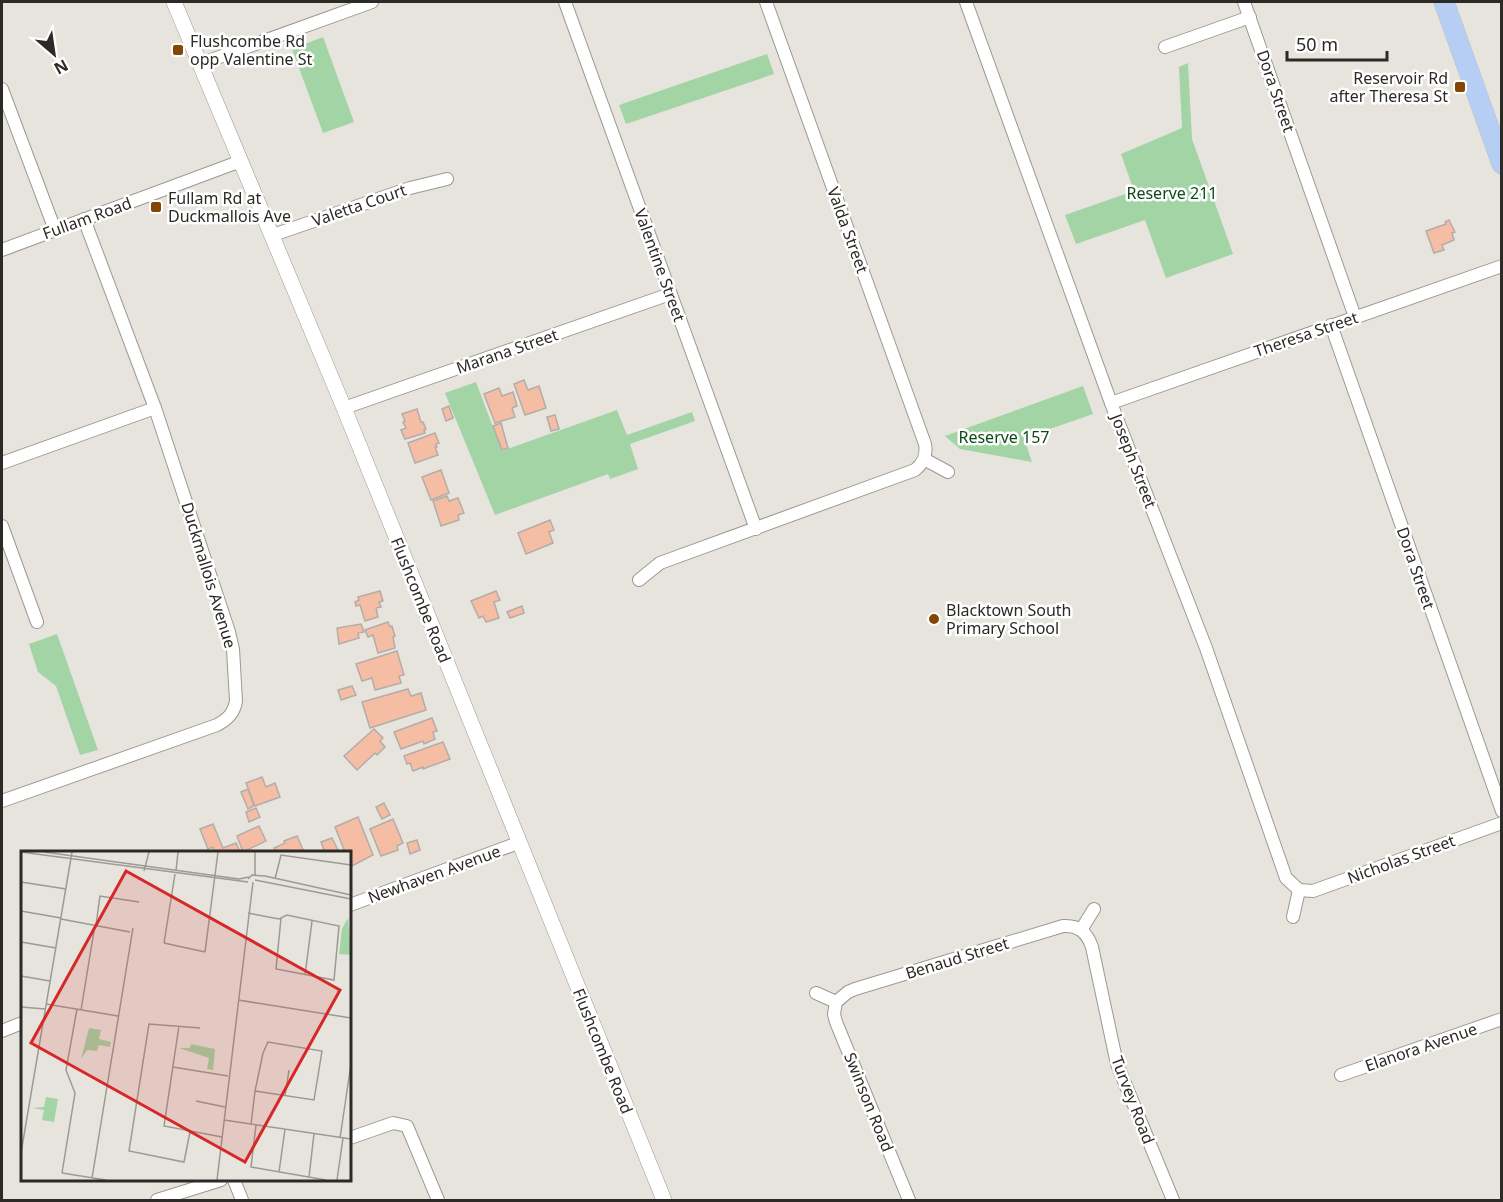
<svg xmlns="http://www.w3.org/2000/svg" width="1503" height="1202" font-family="'Noto Sans',sans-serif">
<rect width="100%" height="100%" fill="#e7e4dd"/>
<!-- green -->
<g fill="#a2d4a6">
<path d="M323 37 354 122 323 133 292 49Z"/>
<path d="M767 54 774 74 626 124 619 105Z"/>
<path d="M1188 63 1192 139 1233 254 1166 278 1145 220 1076 244 1065 215 1134 191 1121 154 1182 128 1179 67Z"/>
<path d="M476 382 502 451 617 410 627 435 692 412 695 421 630 444 638 469 610 479 608 474 495 515 445 393Z"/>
<path d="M1083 386 1093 414 1024 438 1032 462 960 449 945 436Z"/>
<path d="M57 634 98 750 80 755 56 686 38 672 29 644Z"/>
</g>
<!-- building -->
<g fill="#f6bda5" stroke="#b4aca8" stroke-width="1.5">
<path d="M1449 220 1455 232 1452 233 1454 240 1442 245 1444 250 1434 253 1426 231 1446 224 1445 222Z"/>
<path d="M524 380 528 390 539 386 546 408 525 415 514 384Z"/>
<path d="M499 388 502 396 513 392 517 406 512 408 515 417 495 423 484 394Z"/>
<path d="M449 406 453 418 446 421 442 409Z"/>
<path d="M417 409 421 422H423L426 429 424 430 425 433 405 439 401 430 406 428 403 422 405 421 402 414Z"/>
<path d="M555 415 559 429 551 431 547 417Z"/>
<path d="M501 423 508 448 502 450 493 426Z"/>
<path d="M435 433 439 443 436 444 437 447H435L438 455 415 463 408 443Z"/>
<path d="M441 470 449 493 431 500 422 477Z"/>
<path d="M447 496 449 501 458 498 464 513 458 515 459 520 441 526 433 501Z"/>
<path d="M550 520 554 530 549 532 553 543 526 554 518 533Z"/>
<path d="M380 591 383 601 379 602 381 607 376 608 378 617 365 621 360 605 356 606 355 602 359 600 358 597Z"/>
<path d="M496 591 500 600 494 602 499 618 486 622 483 616 479 618 471 601Z"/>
<path d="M522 606 524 613 510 618 507 612Z"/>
<path d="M388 622 390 627 392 626 395 636 393 637 395 648 378 653 373 635 368 637 365 630Z"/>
<path d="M361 624 364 632 358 633 359 638 339 644 337 628Z"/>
<path d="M397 651 404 675 399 676 401 683 375 690 372 678 362 681 356 664Z"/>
<path d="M352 686 356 695 341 700 338 690Z"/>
<path d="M408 689 411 696 421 693 426 710 370 728 362 702Z"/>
<path d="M432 718 437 731 433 732 435 739 424 744 423 741 401 749 394 732Z"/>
<path d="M374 729 383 738 380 741 385 747 377 755 375 753 357 770 344 756Z"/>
<path d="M443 742 450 759 423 769V767L413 771 410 763 407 764 404 756Z"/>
<path d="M262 777 266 787 275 783 280 797 255 806 246 783Z"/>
<path d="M248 789 254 806 248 809 241 792Z"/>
<path d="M384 803 390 815 382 819 376 807Z"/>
<path d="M256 808 260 817 249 822 246 812Z"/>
<path d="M358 817 373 855 350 867V852H345L335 827Z"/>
<path d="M393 819 403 843 397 846 398 850 381 856 370 829Z"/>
<path d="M213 824 223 848 236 843 240 852H214L213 847 208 849 200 829Z"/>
<path d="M259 826 266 841 243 852 237 836Z"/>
<path d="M297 836 304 852H276L274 848 285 843 284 841Z"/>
<path d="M332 838 339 852H318L324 850 321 842Z"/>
<path d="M417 840 420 850 410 854 407 843Z"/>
</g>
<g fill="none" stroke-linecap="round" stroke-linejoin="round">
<!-- minor casing -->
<g stroke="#9c9992" stroke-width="14">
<g id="minor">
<path d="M565 2 756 529"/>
<path d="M966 2 1111 403 1206 648 1286 878 1299 890"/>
<path d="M1244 2 1355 317"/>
<path d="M1165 47 1250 17"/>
<path d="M200 64 372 2"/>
<path d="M2 89 55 230"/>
<path d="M273 235 410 188 447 179"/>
<path d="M2 250 241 161"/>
<path d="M1331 325 1502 811"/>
<path d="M1111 403 1502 266"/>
<path d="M344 408 670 294"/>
<path d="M924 459 948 472"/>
<path d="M2 463 155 408"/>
<path d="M2 526 37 622"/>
<path d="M639 580 660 563 915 470C924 463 927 455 925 444L766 2"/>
<path d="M2 801 217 725C228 719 234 713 236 701L233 649 229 632 155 408 84 219"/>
<path d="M1299 890 1313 891 1502 823"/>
<path d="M350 905 518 843"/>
<path d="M1293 917 1299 890"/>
<path d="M1081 930 1094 909"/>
<path d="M816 993 836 1002"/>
<path d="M836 1002 848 992 855 989 1063 926C1078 925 1087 932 1092 947L1117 1064 1173 1200"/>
<path d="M836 1002 834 1014 836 1022 909 1200"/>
<path d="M2 1031 22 1023"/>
<path d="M1341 1075 1502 1019"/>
<path d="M350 1138 393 1123 407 1126 438 1200"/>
<path d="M234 1180 242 1200"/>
<path d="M157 1200 221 1180"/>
</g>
</g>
<!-- tertiary casing -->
<g stroke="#9c9992" stroke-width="16">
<path id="tertiary" d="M174 2 344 408 664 1200"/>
</g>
<!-- primary casing -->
<g stroke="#c4c3c3" stroke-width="21">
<path id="primary" d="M1444 2 1502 164"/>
</g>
<!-- minor -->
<use href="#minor" stroke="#fff" stroke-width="12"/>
<!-- tertiary -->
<use href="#tertiary" stroke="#fff" stroke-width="15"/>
<!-- primary -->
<use href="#primary" stroke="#b6cef4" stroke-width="20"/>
</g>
<!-- markers -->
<g fill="#844605" stroke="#fff" stroke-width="2">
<rect x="172" y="44" width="12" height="12" rx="3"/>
<rect x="1454" y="81" width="12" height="12" rx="3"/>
<rect x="150" y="201" width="12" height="12" rx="3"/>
<circle cx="934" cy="619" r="6"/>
</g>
<g text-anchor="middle" stroke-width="5" stroke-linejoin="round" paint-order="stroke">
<!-- poi labels -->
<g font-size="16" fill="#2b2a27" stroke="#fff" text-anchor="start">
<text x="190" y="47">Flushcombe Rd<tspan x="190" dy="18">opp Valentine St</tspan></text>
<text x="1448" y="84" text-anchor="end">Reservoir Rd<tspan x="1448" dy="18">after Theresa St</tspan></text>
<text x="168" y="204">Fullam Rd at<tspan x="168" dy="18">Duckmallois Ave</tspan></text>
<text x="946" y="616">Blacktown South<tspan x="946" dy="18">Primary School</tspan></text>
</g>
<!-- street labels -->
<g font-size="16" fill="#2b2a27" stroke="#fff">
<text transform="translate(1276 91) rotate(71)" y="6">Dora Street</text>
<text transform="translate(359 205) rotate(-19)" y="6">Valetta Court</text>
<text transform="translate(87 218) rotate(-20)" y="6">Fullam Road</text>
<text transform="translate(848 230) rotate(70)" y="6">Valda Street</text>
<text transform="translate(660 265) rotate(70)" y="6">Valentine Street</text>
<text transform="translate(1306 334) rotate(-19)" y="6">Theresa Street</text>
<text transform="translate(507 351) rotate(-19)" y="6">Marana Street</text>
<text transform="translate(1134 461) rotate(69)" y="6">Joseph Street</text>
<text transform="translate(1416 568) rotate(71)" y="6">Dora Street</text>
<text transform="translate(209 575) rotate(73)" y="6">Duckmallois Avenue</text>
<text transform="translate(421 600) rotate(68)" y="6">Flushcombe Road</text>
<text transform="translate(1401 859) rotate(-20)" y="6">Nicholas Street</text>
<text transform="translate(434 874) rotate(-20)" y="6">Newhaven Avenue</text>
<text transform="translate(957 958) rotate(-17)" y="6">Benaud Street</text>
<text transform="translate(1421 1047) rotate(-19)" y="6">Elanora Avenue</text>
<text transform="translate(603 1051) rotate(68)" y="6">Flushcombe Road</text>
<text transform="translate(1133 1100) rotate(69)" y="6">Turvey Road</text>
<text transform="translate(869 1102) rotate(68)" y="6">Swinson Road</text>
</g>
<!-- park labels -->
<g font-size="16" fill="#0b4919" stroke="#fff">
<text x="1172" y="199">Reserve 211</text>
<text x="1004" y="443">Reserve 157</text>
</g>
</g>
<!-- overview -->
<g transform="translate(21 851)">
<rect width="330" height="330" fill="#e7e4dd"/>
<path d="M327 67 330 104 318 103 321 78ZM68 177 80 179 78 188 90 191 89 196 78 194 76 200 66 199 60 208ZM170 193 194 198 192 219 186 218 188 207 158 197H169ZM25 246 37 248 33 271 21 269 23 259 11 257 23 256Z" fill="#a2d4a6"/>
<path fill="none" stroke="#9c9a94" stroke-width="1.5" d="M0 1 227 31M23 1 218 28 228 26M123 20 128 1M155 20 157 1M234 24V1M227 28 231 24 244 25 330 44M254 28 260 4 330 14M234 29 330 48M0 31 45 38M0 60 40 67M227 62 258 68 266 64 318 75 313 129 255 118 260 67M40 68 109 81M75 74 79 45 118 51M0 91 35 97M143 92 154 23M143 92 184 101M184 101 197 1M284 124 291 70M0 125 29 130M217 149 330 167M25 153 97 165M0 156 24 158M60 159 74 74M158 175 143 275 201 286M152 216 207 225M264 245 268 219M175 250 204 256M203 269 330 288M230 273 234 240 242 202 247 191 301 200 293 249 234 240M235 274 230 316 305 329M169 281 163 311 108 300 128 173 179 177M319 287 330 213M0 302 51 1M258 321 264 278M41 322 54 242 45 219 56 158M41 322 85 329M288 326 293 283M71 327 112 77M196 329 232 31M316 329 322 287"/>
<path fill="#d62828" fill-opacity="0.15" stroke="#d62828" stroke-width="3" d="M105 20 319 139 224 311 10 192Z"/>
<rect width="330" height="330" fill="none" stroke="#2b2a27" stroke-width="3"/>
</g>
<!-- border -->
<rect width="1503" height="1202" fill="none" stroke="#2b2a27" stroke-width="6"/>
<!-- north arrow -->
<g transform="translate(54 54) rotate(151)" stroke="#ffffff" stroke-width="4.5" paint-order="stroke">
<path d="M0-4.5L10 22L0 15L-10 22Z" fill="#2b2a27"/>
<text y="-9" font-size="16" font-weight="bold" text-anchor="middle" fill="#2b2a27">N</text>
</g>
<!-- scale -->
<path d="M1287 51v9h100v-9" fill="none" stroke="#2b2a27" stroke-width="3"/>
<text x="1296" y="51" font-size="18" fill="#2b2a27" stroke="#ffffff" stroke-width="4.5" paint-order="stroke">50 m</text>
</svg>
